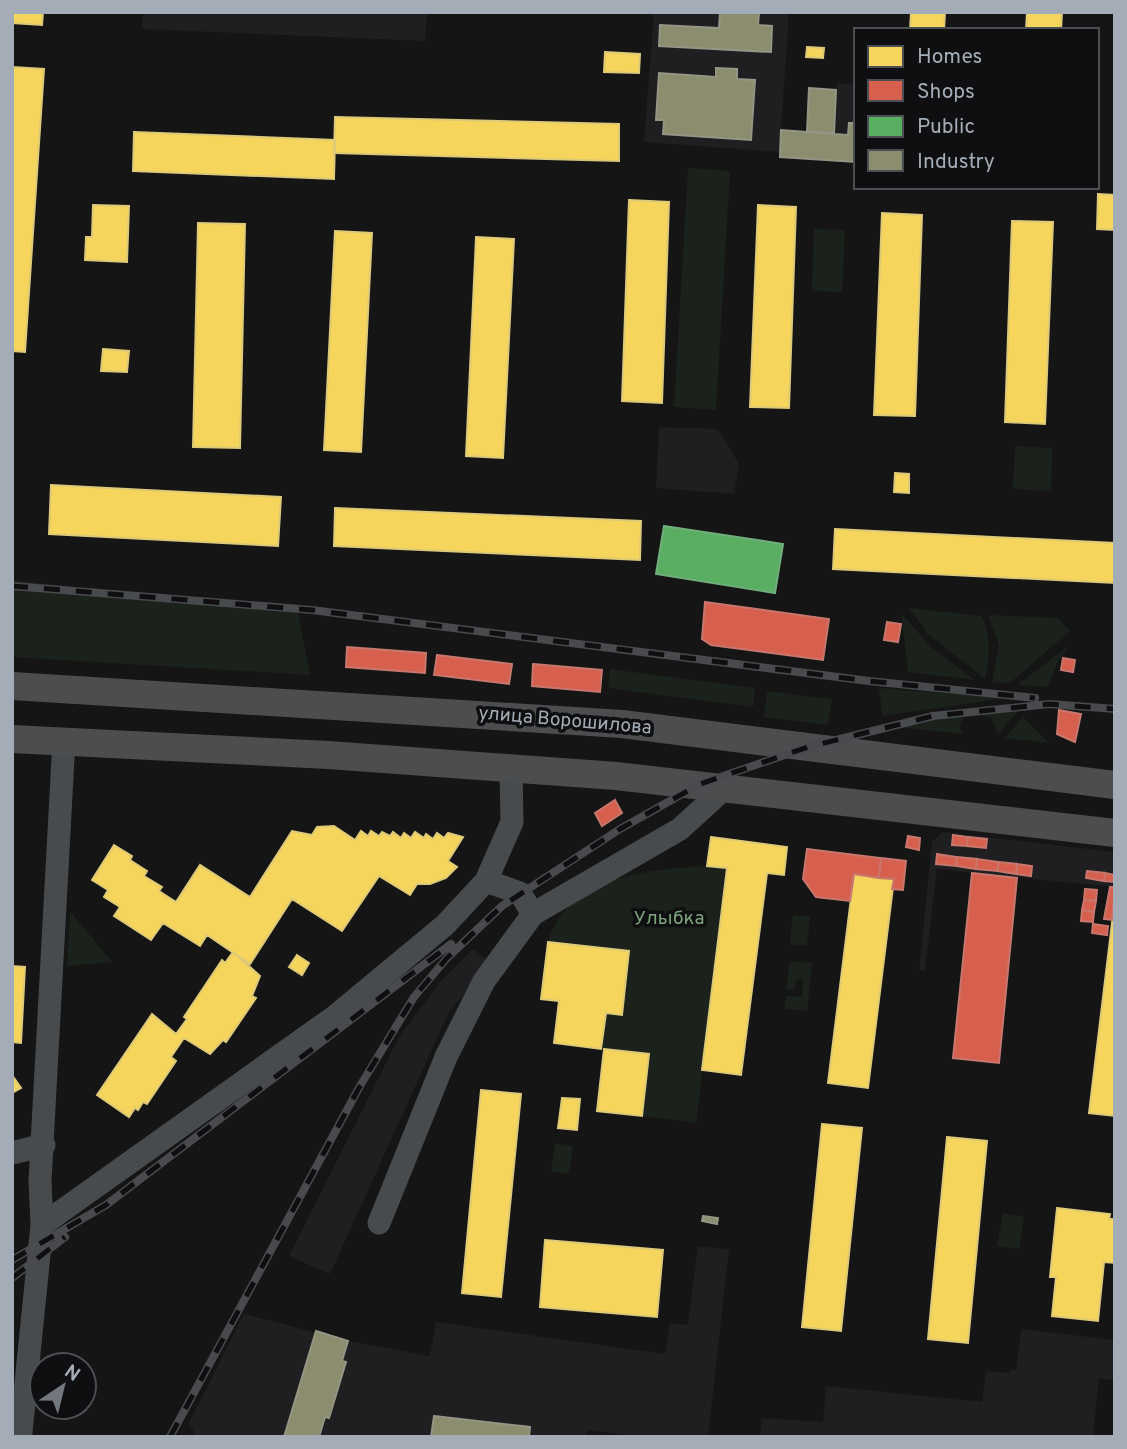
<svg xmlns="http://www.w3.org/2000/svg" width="1127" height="1449" font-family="Overpass,sans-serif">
	<rect width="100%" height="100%" fill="#151515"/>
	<path fill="#1f1f21" d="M143,12H427L425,41L142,29Z
		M654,12H789L781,130L807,132L809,88L836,90L837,83L856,85V162L780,157L779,152L644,142Z
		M659,427L718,429L739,464L734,494L656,488Z
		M943,832L1115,852V887L937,869L925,971L919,970L932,841Z
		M473,949L490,963L449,1012L330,1274L289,1256L399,1037L439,983Z
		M698,1246L729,1249L708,1437H644L588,1430L586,1437H192L194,1432L189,1423L244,1314L348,1341L430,1356L436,1322L665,1354L670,1323L688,1325Z
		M1021,1329L1115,1340V1380L1099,1379L1093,1437H760L762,1418L823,1422L826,1386L982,1402L986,1371L1009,1373L1010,1369L1016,1370Z"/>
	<path fill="#1a221b" d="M688,168L730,171L716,410L674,407Z
		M814,229L845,230L842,292L812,291Z
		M1015,446L1052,448L1051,491L1013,489Z
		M12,580L298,613L310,675L12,657Z
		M909,608L982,616C991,639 990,654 985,679L927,633Z
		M901,613L932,648L975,680L908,672Z
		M988,615L1058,618L1070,631L1010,683L992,682L999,646Z
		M1071,644L1058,661L1048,687L1017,685Z
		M610,669L755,688L753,707L608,688Z
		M879,688L1006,698L882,716Z
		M767,691L832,699L828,725L764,717Z
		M1019,710L998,734L991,718L982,714Z
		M964,715L959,727L963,734L898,727L932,718Z
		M1023,717L1049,743L1005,738Z
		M707,866L727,868L696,1123L642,1116L648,1054L601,1049L606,1013L622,1014L629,951L548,942C566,876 650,869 707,866Z
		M70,911L112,962L67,966Z
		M793,915L810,917L807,946L790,944Z
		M790,961L812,963L807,1011L784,1009L786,996L802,997L803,979H796L794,990L786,989Z
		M555,1143L573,1146L569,1174L551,1171Z
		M1003,1213L1024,1217L1019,1249L997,1246Z"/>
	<path fill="#f6d55c" stroke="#ddc977" stroke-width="2" d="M12,12H43L42,25L12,23Z
		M911,12H945L944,30H910Z
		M1027,12H1062L1061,30H1026Z
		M807,47L824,48L823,58L806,57Z
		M605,52L640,54L639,73L604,72Z
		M12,67L44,69L25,352L12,351Z
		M335,117L619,124V161L334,153Z
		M134,132L335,140L334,179L133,171Z
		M1098,194L1115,195V230L1097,229Z
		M629,200L669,202L662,403L622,401Z
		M93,205L129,206L127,262L85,260L86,237H92Z
		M758,205L796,207L789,408L750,407Z
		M882,213L922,215L915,416L874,415Z
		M1012,221L1053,222L1045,424L1005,422Z
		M198,223L245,224L240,448L193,447Z
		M335,231L372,233L361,452L324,450Z
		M476,237L514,239L503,458L466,456Z
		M103,349L129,351L127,372L101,371Z
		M895,473L909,474V493L894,492Z
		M51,485L281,497L278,546L49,534Z
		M335,508L641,521L640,560L334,546Z
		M835,529L1115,543V583L833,569Z
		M334,826L355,840L361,831L368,836L371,831L379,836L382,832L390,836L393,832L401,838L404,833L411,838L415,832L424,838L426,834L433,839L437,833L444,838L448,833L463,837L448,861L457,867L446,878L430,884H417L410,895L379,876L342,931L292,899L250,964L207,935L200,946L163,923L151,940L114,916L120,907L104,897L108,890L92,880L114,845L132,856L130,860L147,871L144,876L162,887L159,891L176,902L200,865L250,897L292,831L312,835L317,827Z
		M711,837L787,847L784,875L767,873L741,1075L702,1070L727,868L707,866Z
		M854,874L894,879L868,1088L828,1083Z
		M1115,898V1116L1089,1113Z
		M548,942L629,951L622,1015L606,1013L601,1049L554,1043L559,1001L541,999Z
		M233,952L260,976L252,996L256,998L226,1042L223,1040L210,1054L184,1038L171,1057L176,1061L147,1104L143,1102L138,1110L135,1108L129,1117L97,1095L152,1014L176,1034L187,1019L184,1017L222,960L225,963Z
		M297,955L309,963L302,975L289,967Z
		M12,966L25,967L21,1043L12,1042Z
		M604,1049L649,1054L642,1116L597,1111Z
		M12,1075L21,1088L12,1093Z
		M481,1090L521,1094L501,1297L462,1293Z
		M562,1098L580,1099L577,1130L558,1128Z
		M822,1124L862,1128L841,1331L802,1327Z
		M947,1137L987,1141L968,1343L928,1339Z
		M1057,1208L1110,1214L1109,1219H1115V1263L1104,1262L1098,1321L1052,1316L1056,1277H1050Z
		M545,1240L663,1250L657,1317L540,1307Z"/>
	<path fill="#d6604d" stroke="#c7776d" stroke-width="2" d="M705,602L829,619L823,660L711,645L702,639Z
		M887,622L901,624L898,642L884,640Z
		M347,647L426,653L425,673L346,667Z
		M437,655L512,664L509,684L434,675Z
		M1063,658L1075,660L1073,672L1061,670Z
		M533,664L602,670L600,692L532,686Z
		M1059,710L1081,714L1075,742L1057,734Z
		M615,800L622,813L602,826L595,813Z
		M953,835L968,837L967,846L952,845Z
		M908,836L920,838L919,850L906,847Z
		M968,837L987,839L986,848L967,846Z
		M807,849L881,858L879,878L854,874L850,901L816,897L803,879Z
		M937,854L957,857L956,866L936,864Z
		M957,857L977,859L976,869L956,866Z
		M881,858L906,861L903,890L892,889L894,879L879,878Z
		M977,859L999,862L997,871L976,869Z
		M999,862L1017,864L1016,874L997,871Z
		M1017,864L1032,866L1031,876L1016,874Z
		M1087,871L1105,873L1104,881L1086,878Z
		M972,873L1017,878L999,1063L953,1058Z
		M1105,873L1115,875V882L1104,881Z
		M1110,887H1115L1112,920L1104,919Z
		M1085,889L1097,890L1096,901L1084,900Z
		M1084,900L1096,901L1094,912L1082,910Z
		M1082,910L1094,912L1093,922L1081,921Z
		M1093,924L1108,926L1107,935L1092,933Z"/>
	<path fill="#5aae61" stroke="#70ae7b" stroke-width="2" d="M664,526L783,544L775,593L656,574Z"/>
	<path fill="#8c8c6e" stroke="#939684" stroke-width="2" d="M720,12H759L758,25L772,26L771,52L659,46L660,25L719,28Z
		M716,68L737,69V79L755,80L751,140L663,134L664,120H656L659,73L716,77Z
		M809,88L836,90L834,133L807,132Z
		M849,123H856V162L780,157L781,130L848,135Z
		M703,1216L718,1218L717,1224L702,1221Z
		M316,1331L348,1341L342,1361L346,1362L329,1418L325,1417L319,1437H284Z
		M434,1416L530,1427L529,1437H431Z"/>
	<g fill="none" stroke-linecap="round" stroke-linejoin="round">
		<path stroke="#484b4e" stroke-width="23" d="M486,881L520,893L533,914
			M12,1153L44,1145
			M379,1223L446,1057L484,981L533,914L680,829L726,787
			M42,1225L40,1181L64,740
			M21,1432L42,1225L334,1017L445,925L486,881L512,822L511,769"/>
		<path stroke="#4b4d4f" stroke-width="28" d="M12,686L622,724L1115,785
			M12,739L328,755L616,776L1115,833"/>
		<g stroke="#484a4d" stroke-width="8">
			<path id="rail" d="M12,586L312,610L869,681L1035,698
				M12,1260L106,1205L451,944
				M12,1278L65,1237
				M170,1437L360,1086L414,997L447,958L502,906L620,829L700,784L808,747L933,716L1049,704L1115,709"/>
		</g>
		<use href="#rail" stroke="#0f0f11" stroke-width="5" stroke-dasharray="16" stroke-linecap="butt"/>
	</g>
	<g text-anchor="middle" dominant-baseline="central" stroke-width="7" stroke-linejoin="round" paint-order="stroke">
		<g font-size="19" fill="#a4adb7" stroke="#0f0f11">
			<text transform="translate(565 721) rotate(5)">улица Ворошилова</text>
		</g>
		<g font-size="19" fill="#7da37a" stroke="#0f0f11">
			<text x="669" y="919">Улыбка</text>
		</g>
	</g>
	<rect width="1127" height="1449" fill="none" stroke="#a4adb7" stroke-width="28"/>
	<rect x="854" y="28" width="245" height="161" fill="#0f0f11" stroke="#4b4e53" stroke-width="2"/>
	<rect x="868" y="46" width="35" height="21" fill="#f6d55c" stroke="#4b4e53" stroke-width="2"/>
	<text x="917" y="63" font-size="21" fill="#a4adb7">Homes</text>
	<rect x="868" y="80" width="35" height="21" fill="#d6604d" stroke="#4b4e53" stroke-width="2"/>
	<text x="917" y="98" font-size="21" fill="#a4adb7">Shops</text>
	<rect x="868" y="116" width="35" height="21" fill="#5aae61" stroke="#4b4e53" stroke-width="2"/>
	<text x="917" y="133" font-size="21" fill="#a4adb7">Public</text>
	<rect x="868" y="150" width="35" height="21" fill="#8c8c6e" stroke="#4b4e53" stroke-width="2"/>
	<text x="917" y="168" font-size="21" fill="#a4adb7">Industry</text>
	<g transform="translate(63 1386) rotate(35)"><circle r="33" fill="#0f0f11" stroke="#4b4e53" stroke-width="2"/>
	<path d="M0-5L12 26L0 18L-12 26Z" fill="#72787e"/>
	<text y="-10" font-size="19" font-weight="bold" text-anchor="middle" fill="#a4adb7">N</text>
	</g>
</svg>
